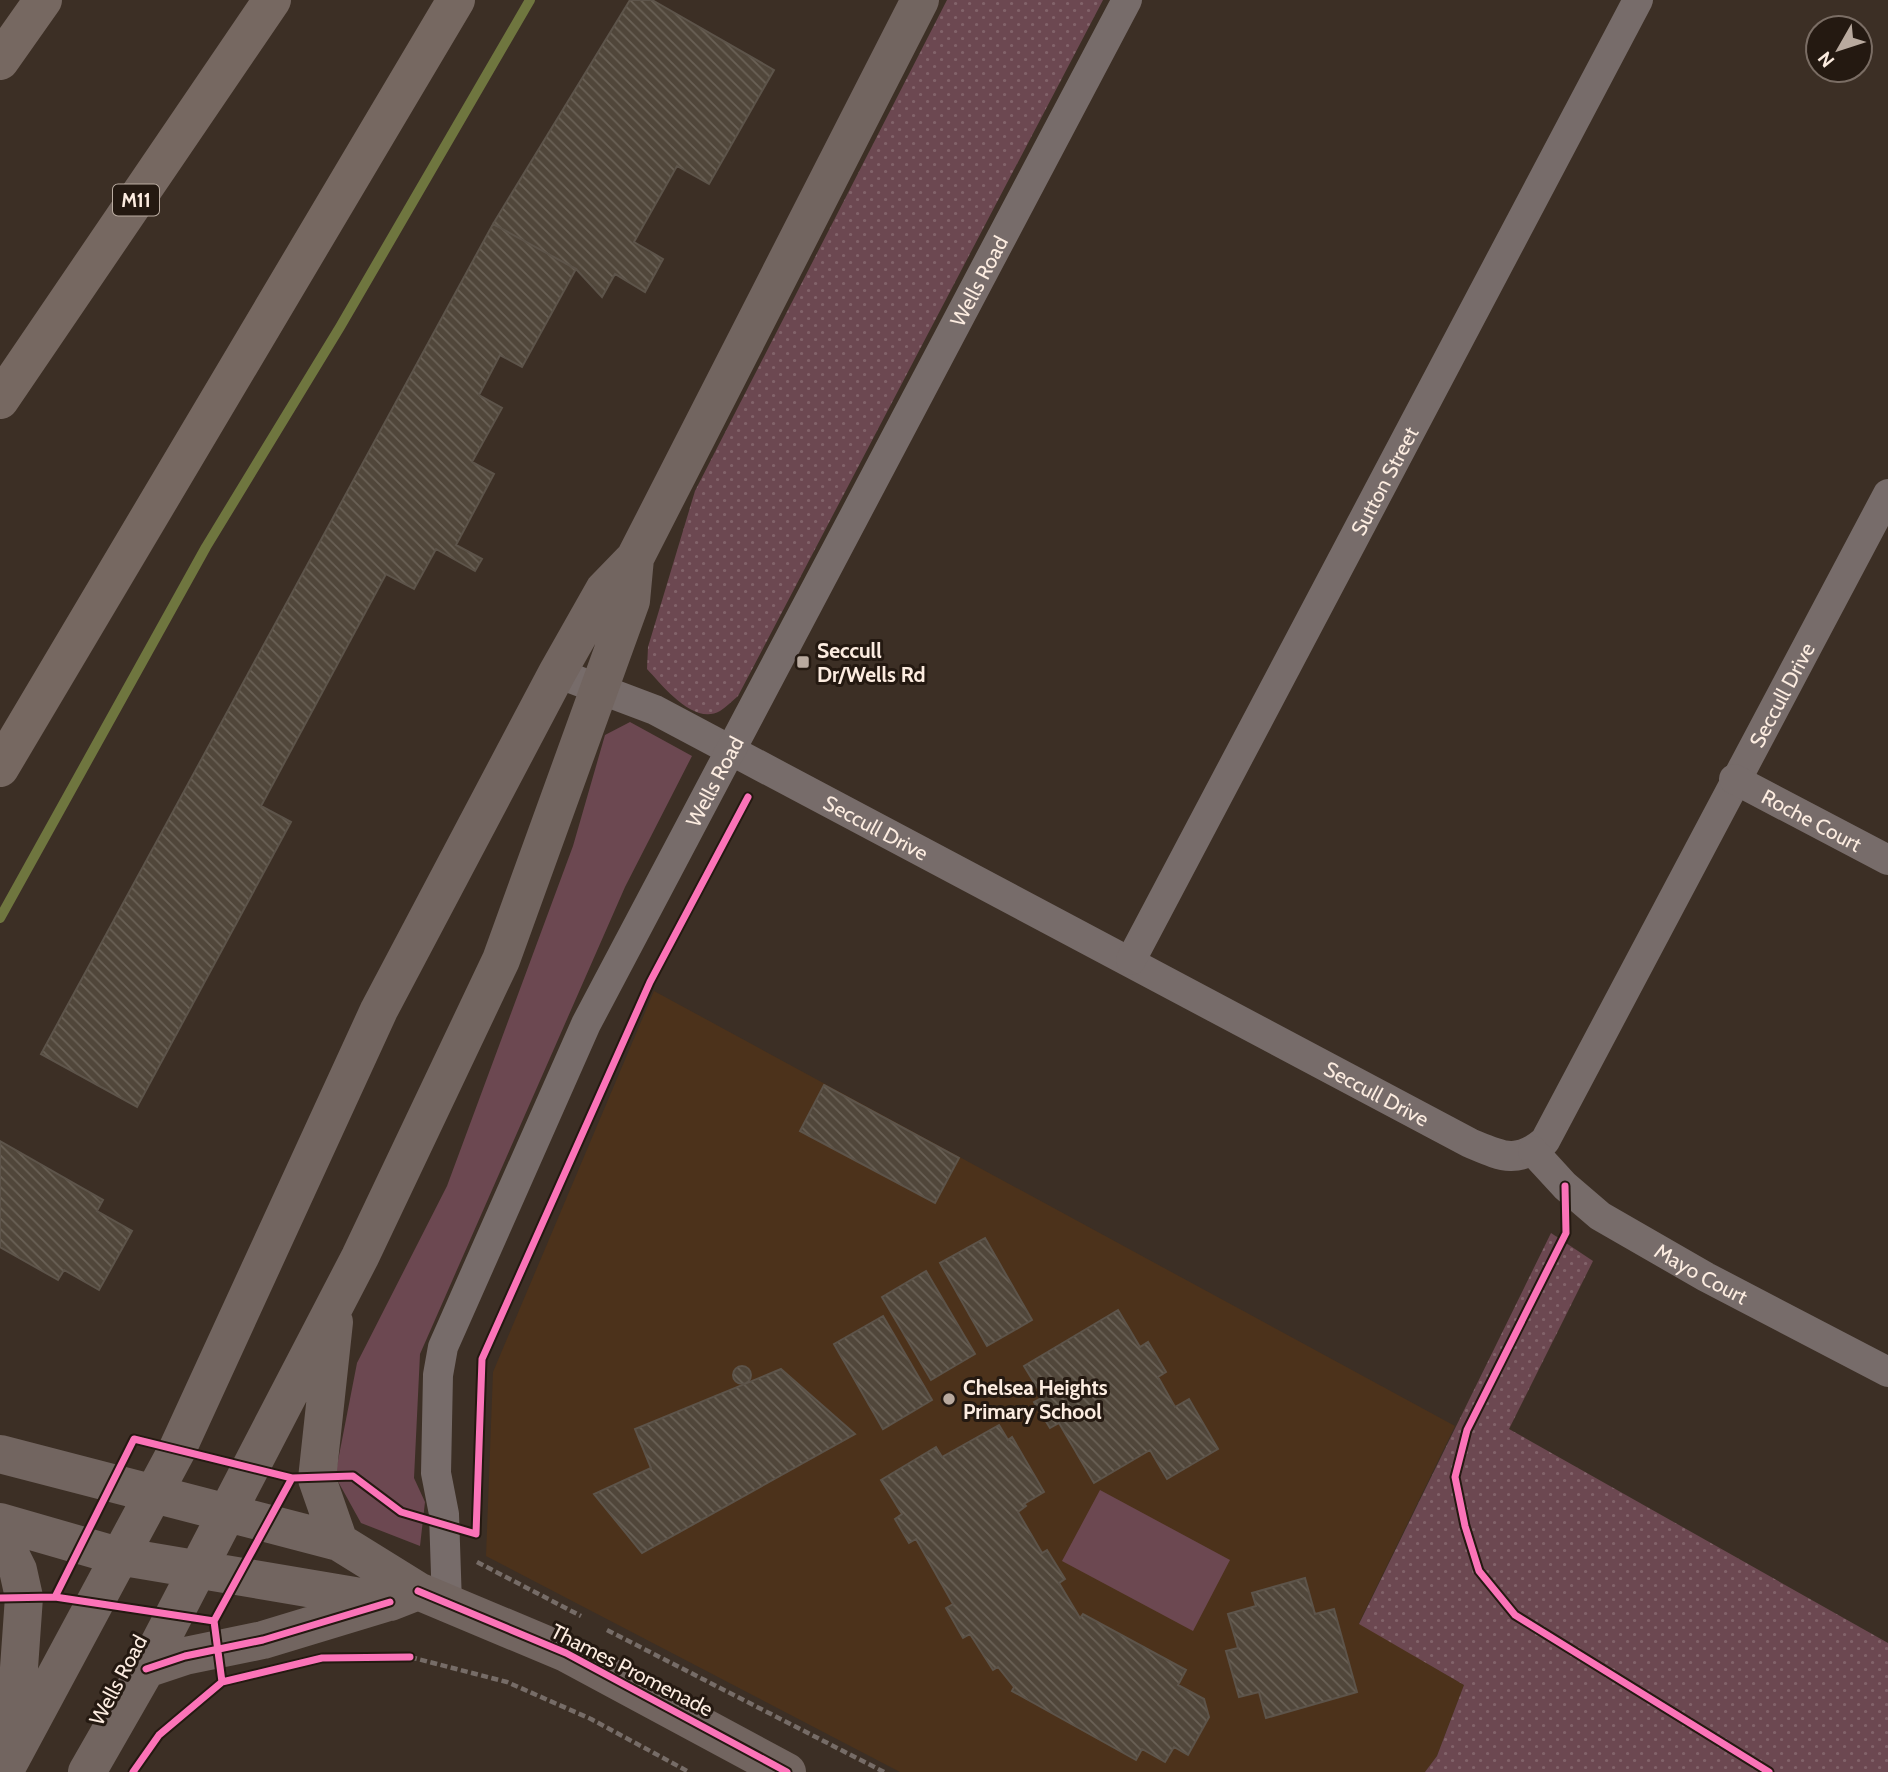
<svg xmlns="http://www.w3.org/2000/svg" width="1888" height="1772" font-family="Cabin,sans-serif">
	<defs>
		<pattern id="park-dots" width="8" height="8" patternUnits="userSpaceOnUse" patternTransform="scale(1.75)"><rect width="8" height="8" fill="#6c4851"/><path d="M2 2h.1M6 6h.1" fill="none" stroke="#82636a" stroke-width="1.8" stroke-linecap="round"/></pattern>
		<pattern id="building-back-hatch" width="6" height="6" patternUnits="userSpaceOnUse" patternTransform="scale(1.75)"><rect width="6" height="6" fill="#50463a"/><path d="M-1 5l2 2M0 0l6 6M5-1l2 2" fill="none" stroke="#6a6156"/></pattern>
	</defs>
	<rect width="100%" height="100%" fill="#3c2f25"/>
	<path fill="#4c321b" d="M654,991L1455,1426L1359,1623L1464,1685L1437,1756L1425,1772H900L486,1556L493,1372Z"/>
	<path fill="#6c4851" d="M630,722L692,756L625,887L420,1354L414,1478L425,1502L420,1546L361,1523L335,1476L357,1363L447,1186L573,846L605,735Z
		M1100,1490L1230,1560L1193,1631L1062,1561Z"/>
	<path fill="url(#park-dots)" d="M947,0H1103L738,696C732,701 726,707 720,711C694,726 663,686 647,669L648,647L695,491Z
		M1551,1233L1593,1261L1509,1429L1888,1643V1772H1425L1437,1756L1464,1685L1359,1624Z"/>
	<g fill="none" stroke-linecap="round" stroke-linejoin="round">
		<path stroke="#6f763f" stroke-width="10" d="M0,918L206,547L340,327L530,0"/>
	</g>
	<path fill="url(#building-back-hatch)" stroke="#5d544a" stroke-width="2" d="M630,0H652L774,70L709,184L677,166L634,242L663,259L645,292L615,274L602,297L576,269L493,224Z
		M493,224L576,269L522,367L500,355L479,395L502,408L472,462L494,474L456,545L482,559L475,571L436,549L414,589L386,574L261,806L291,822L137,1107L41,1054Z
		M824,1085L959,1158L935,1203L800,1131Z
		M0,1141L103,1200L97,1211L132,1231L99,1290L64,1270L58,1280L0,1247Z
		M985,1238L1032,1320L987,1346L940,1263Z
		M926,1271L975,1354L931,1380L882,1297Z
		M1118,1310L1140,1347L1148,1342L1166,1372L1158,1377L1175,1407L1189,1399L1218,1449L1167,1479L1150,1450L1094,1483L1059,1423L1050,1428L1034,1402L1043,1397L1024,1366Z
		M883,1316L932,1400L883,1429L834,1344Z
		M733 1375a9 9 0 1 1 18 0a9 9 0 1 1-18 0Z
		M781,1369L855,1434L642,1553L594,1494L651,1468L635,1429Z
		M999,1425L1008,1440L1012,1437L1044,1492L1024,1504L1026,1506L1018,1512L1042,1553L1047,1550L1065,1579L1059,1583L1080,1618L1083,1614L1186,1670L1178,1685L1204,1699L1209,1717L1188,1755L1174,1747L1165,1762L1142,1749L1136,1760L1012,1691L1014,1687L998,1667L993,1670L970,1634L963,1638L946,1608L953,1604L916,1539L909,1543L895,1519L902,1514L881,1480L936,1447L942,1457Z
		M1305,1578L1315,1614L1334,1609L1357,1692L1266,1718L1259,1692L1239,1697L1226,1651L1238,1648L1228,1614L1256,1606L1252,1593Z"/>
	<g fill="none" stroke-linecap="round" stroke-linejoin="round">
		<path stroke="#766c67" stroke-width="4.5" stroke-dasharray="7 3.5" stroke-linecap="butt" d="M477,1562L581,1616
			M607,1630L884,1772
			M410,1657L507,1682L591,1719L689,1772"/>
		<g stroke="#776c6a" stroke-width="30">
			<path id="s1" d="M557,673L655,710L1470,1143C1501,1156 1517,1165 1545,1141L1888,494"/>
			<path id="s2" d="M1734,779L1888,860"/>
			<path id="s3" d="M1131,960L1638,0"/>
			<path id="s4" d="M1533,1151L1565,1186L1600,1216L1706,1277L1888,1372"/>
			<path id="s5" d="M447,1604L444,1514L436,1473L438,1375L443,1347L586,1024L1127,0"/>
		</g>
		<path stroke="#726560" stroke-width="38" d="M334,1322L317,1479L339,1542
			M0,1454L339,1542L418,1591L566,1653L787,1772
			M0,1522L118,1556L390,1602L418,1591
			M0,1534L18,1570L24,1597L14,1739
			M146,1669L185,1656L263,1640L385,1603
			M4,1772L177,1450L379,1010L557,673L604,590L635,558L920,0
			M87,1772L146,1669L360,1257L501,960L631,601L635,558"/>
		<path stroke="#766861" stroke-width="38" d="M0,61L43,0
			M0,400L272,0
			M0,768L456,0"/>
		<g stroke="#241911" stroke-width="11">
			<path id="cycleway" d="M1565,1186L1566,1233L1467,1430L1455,1477L1465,1526L1479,1571L1515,1615L1769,1772
				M418,1591L566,1653L787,1772
				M55,1597L214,1621
				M0,1598L55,1597L134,1439L292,1478
				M146,1669L185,1656L263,1640L390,1602
				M222,1682L214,1621L292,1478L353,1476L401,1512L476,1534L482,1359L650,982L748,797
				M133,1772L159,1735L222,1682L322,1658L410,1657"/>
		</g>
		<use href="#cycleway" stroke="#fb73b8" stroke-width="7"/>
	</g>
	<g fill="#b9aa9f" stroke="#241911" stroke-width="2.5">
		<rect x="796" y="655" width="14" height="14" rx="3.5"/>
		<circle cx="949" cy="1399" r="7"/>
	</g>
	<g text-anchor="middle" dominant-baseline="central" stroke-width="6" stroke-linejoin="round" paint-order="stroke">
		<rect fill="#241911" stroke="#bbada2" stroke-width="2" x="113" y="184.5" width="46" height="31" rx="5"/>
		<g font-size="19" font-weight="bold" fill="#fcece0">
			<text x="136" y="200">M11</text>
		</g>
		<g font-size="21" fill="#fcece0" stroke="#241911">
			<text stroke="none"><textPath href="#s5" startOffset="1452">Wells Road</textPath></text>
			<text stroke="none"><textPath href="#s3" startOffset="542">Sutton Street</textPath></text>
			<text stroke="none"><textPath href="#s1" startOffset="1614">Seccull Drive</textPath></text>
			<text stroke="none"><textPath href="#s5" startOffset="886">Wells Road</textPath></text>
			<text stroke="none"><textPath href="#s2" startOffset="88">Roche Court</textPath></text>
			<text stroke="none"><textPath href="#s1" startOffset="355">Seccull Drive</textPath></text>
			<text stroke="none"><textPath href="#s1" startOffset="922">Seccull Drive</textPath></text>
			<text stroke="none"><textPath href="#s4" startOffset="210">Mayo Court</textPath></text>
			<text transform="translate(632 1670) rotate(27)">Thames Promenade</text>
			<text transform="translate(118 1680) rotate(-62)">Wells Road</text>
		</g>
		<g font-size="21" font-weight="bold" fill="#fcece0" stroke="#241911" text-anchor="start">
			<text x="817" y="650">Seccull<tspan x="817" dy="24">Dr/Wells Rd</tspan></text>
			<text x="963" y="1387">Chelsea Heights<tspan x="963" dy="24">Primary School</tspan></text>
		</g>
	</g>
	<g transform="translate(1839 49) rotate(231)"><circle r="33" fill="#241911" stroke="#7a6d64" stroke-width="2"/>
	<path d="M0-5L12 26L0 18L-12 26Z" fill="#b9aa9f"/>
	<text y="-10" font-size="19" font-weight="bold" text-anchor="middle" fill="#fcece0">N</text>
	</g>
</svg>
